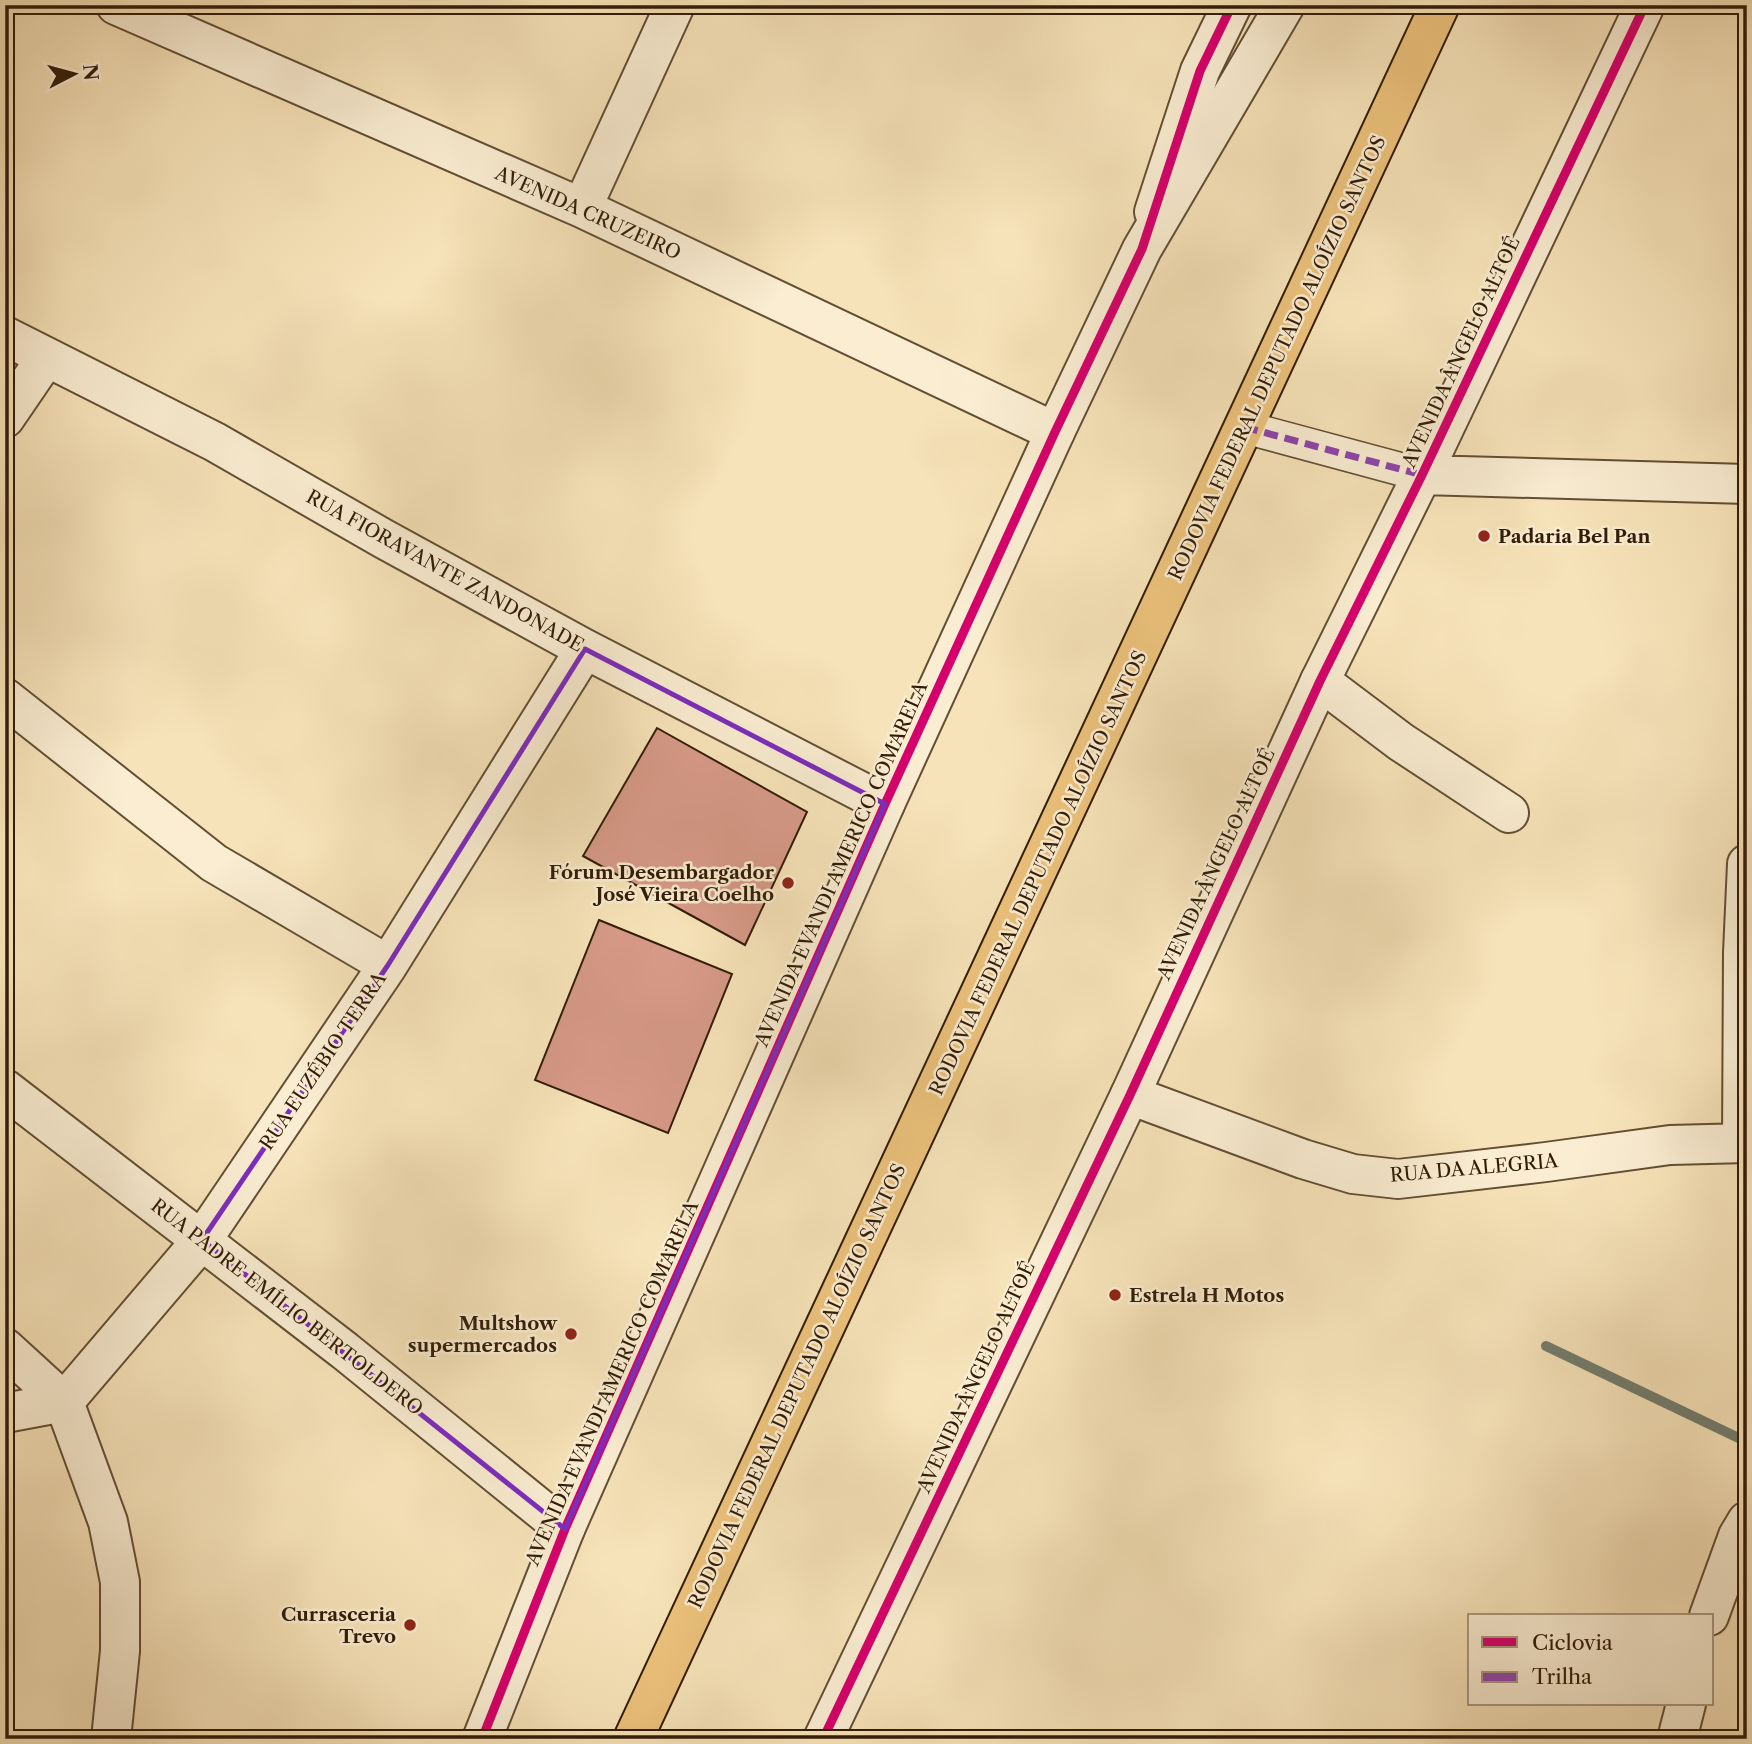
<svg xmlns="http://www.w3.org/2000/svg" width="1752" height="1744" font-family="'Libre Caslon Text',serif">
	<rect width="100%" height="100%" fill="#f7e3b9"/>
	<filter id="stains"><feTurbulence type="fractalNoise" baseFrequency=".00286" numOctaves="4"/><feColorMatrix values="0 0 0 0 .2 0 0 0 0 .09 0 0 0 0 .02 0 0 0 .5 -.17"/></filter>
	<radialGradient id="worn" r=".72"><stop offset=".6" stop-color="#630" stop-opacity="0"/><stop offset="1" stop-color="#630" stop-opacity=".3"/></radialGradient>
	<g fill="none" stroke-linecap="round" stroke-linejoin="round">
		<path stroke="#737d6f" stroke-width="10" d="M1546,1346L1747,1442"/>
	</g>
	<path fill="#d79a88" stroke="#321c07" stroke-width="2" d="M657,728L807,812L745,945L583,856Z
		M599,920L732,974L668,1133L535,1080Z"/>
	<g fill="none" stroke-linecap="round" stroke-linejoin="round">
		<g stroke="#634e34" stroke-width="35">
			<path id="pedestrian" d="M1244,427L1422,475"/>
		</g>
		<g stroke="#634e34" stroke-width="42">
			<path id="minor" d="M116,5L582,208L1055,432
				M582,208L675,5
				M1154,212L1200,71L1232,5
				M5,336L215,442L384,539L585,649L885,804
				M5,418L46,358
				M1320,681L1401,742L1509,813
				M5,698L214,863L388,965
				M5,1089L345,1351L565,1529
				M1130,1095L1303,1159L1353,1174L1398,1179L1546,1162L1670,1145L1747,1143
				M1742,1143L1743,953L1747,864
				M5,1348L64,1402L108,1522L120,1582V1651L111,1739
				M5,1413L64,1402L202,1240L388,965L585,649
				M1709,1616L1738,1536L1747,1521
				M1677,1739L1686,1704"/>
		</g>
		<g stroke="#634e34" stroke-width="42">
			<path id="tertiary" d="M1422,475L1747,484
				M482,1739L565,1529L885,804L1055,432L1142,249L1285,5
				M823,1739L1130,1095L1320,681L1422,475L1645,5"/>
		</g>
		<g stroke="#321c07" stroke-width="42">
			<path id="trunk" d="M633,1739L1440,5"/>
		</g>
		<use href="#pedestrian" stroke="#faedd2" stroke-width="32"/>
		<use href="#minor" stroke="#faedd2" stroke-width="38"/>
		<use href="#tertiary" stroke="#faedd2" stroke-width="38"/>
		<use href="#trunk" stroke="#ecc27c" stroke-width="38"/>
		<path stroke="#8e44ad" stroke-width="7" stroke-dasharray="14 7" stroke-linecap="butt" d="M1244,427L1422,475"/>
		<g stroke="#faedd2" stroke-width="13">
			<path id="cycleway" d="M482,1739L565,1529L885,804L1055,432L1142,249L1200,71L1232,5
				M823,1739L1130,1095L1320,681L1422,475L1645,5"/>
		</g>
		<use href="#cycleway" stroke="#d6006c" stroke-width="9"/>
	</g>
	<path fill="none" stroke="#7b2cbf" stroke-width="5" stroke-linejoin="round" d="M585,649L885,804L565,1529L202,1240L388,965Z"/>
	<g fill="#8f2418" stroke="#faedd2" stroke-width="2.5">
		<circle cx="1484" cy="536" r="7"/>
		<circle cx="788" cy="883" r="7"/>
		<circle cx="1115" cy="1295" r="7"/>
		<circle cx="571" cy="1334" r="7"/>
		<circle cx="410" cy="1625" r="7"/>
	</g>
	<g text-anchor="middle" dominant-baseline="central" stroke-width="5" stroke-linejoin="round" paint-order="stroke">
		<g font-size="19" fill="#321c07" stroke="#faedd2">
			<text transform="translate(588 213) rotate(24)">AVENIDA CRUZEIRO</text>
			<text transform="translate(1461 352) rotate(-65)">AVENIDA ÂNGELO ALTOÉ</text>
			<text transform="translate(1277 358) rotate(-65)">RODOVIA FEDERAL DEPUTADO ALOÍZIO SANTOS</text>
			<text transform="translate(445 571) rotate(29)">RUA FIORAVANTE ZANDONADE</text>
			<text transform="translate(841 864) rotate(-66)">AVENIDA EVANDI AMERICO COMARELA</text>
			<text transform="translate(1216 864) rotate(-65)">AVENIDA ÂNGELO ALTOÉ</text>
			<text transform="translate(1038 873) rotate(-65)">RODOVIA FEDERAL DEPUTADO ALOÍZIO SANTOS</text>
			<text transform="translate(323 1061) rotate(-56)">RUA EUZÉBIO TERRA</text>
			<text transform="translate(1474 1168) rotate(-5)">RUA DA ALEGRIA</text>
			<text transform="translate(287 1307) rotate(38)">RUA PADRE EMÍLIO BERTOLDERO</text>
			<text transform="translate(976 1377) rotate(-65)">AVENIDA ÂNGELO ALTOÉ</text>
			<text transform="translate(612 1383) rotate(-66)">AVENIDA EVANDI AMERICO COMARELA</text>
			<text transform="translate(797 1386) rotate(-65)">RODOVIA FEDERAL DEPUTADO ALOÍZIO SANTOS</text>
		</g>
		<g font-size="19" font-weight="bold" fill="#321c07" stroke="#faedd2" text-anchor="end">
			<text x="1498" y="536" text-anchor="start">Padaria Bel Pan</text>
			<text x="774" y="872">Fórum Desembargador<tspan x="774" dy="22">José Vieira Coelho</tspan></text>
			<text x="1129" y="1295" text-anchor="start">Estrela H Motos</text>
			<text x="557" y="1323">Multshow<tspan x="557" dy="22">supermercados</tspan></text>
			<text x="396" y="1614">Currasceria<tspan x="396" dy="22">Trevo</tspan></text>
		</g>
	</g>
	<rect width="1752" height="1744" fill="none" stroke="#f7e3b9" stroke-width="28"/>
	<rect x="7" y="7" width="1738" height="1730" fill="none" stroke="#321c07" stroke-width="3.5"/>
	<rect x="14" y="14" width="1724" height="1716" fill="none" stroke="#321c07" stroke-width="2"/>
	<rect x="1468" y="1614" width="245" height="91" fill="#faedd2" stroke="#aa9981" stroke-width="2"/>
	<rect x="1482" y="1637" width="35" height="10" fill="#d6006c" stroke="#aa9981" stroke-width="2"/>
	<text x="1532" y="1650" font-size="21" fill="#321c07">Ciclovia</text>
	<rect x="1482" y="1672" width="35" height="10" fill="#8e44ad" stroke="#aa9981" stroke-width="2"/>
	<text x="1532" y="1684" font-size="21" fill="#321c07">Trilha</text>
	<g transform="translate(74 74) rotate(84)" stroke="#faedd2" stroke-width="5" paint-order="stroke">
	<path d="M0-5L12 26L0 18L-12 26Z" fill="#321c07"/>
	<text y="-10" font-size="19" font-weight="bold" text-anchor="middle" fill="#321c07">N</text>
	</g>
	<rect width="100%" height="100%" filter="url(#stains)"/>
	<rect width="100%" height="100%" fill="url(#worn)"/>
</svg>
